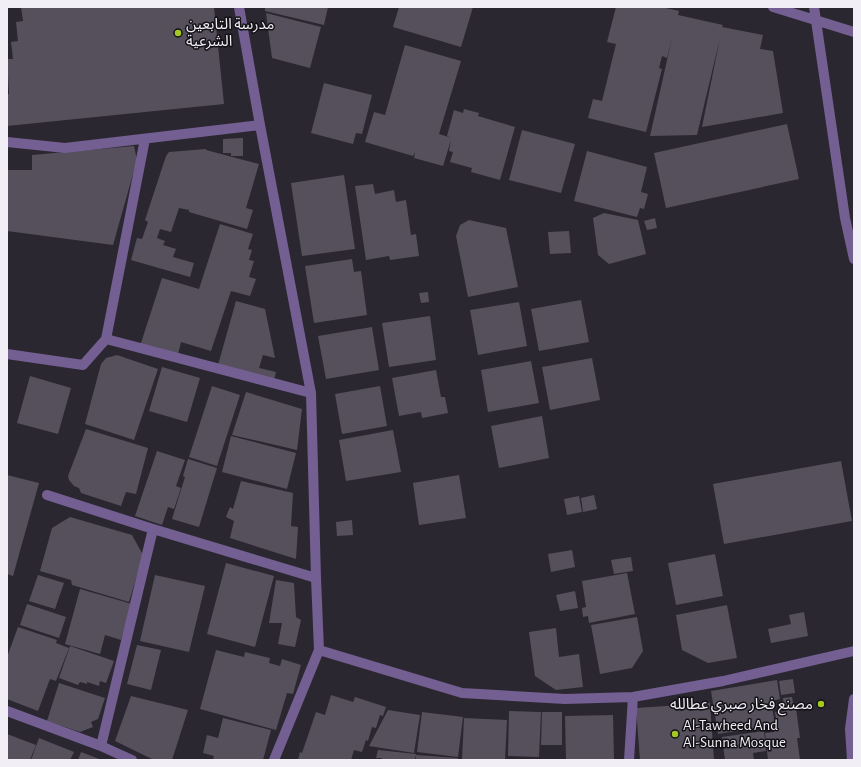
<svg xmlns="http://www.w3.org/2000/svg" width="861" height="767" font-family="'Alegreya Sans','Noto Sans Arabic',sans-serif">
	<rect width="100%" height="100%" fill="#2b2731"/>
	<path fill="#55505c" d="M21,7H214L224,104L7,126V94H9L7,59H13L11,42L18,41L16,22L23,21Z
		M265,7H328L324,25L265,11Z
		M399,7H473L461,47L393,27Z
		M616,7H661L679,11L678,15L723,25L722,27L763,35L760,49L773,51L783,113L702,127L720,38L697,135L650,136L672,38L667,58L662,56L659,68L662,69L646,132L588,118L593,99L602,101L616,44L607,42Z
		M266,13L321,27L310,68L272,58Z
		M405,45L461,61L439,134L452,138L447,136L454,110L463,113L464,109L479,113L478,116L515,127L500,180L471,172L472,168L450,162L453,152L449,151L451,140L443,166L414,158L415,152L413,156L365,142L374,112L385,115Z
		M324,83L372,95L362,134L356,133L353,144L311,133Z
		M787,124L799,179L666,208L654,153Z
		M522,130L575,144L561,193L509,180Z
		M243,138V156H231V153H223V139Z
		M134,146L137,160L113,245L7,231V170H32V155Z
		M206,149V150L259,164L246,208L253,210L247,229L189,212V210L179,208L171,232L160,229L157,238L165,241L163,245L176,249L173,257L194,263L190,277L131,260L137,238L142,239L148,222L145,220L166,156L169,152Z
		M587,151L647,167L641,192L648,194L644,209L640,208L637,217L574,201Z
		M344,175L355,249L302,256L291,183Z
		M373,184L375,194L394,190L396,202L406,200L411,235L416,234L419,256L390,260L389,256L366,260L355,186Z
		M604,213L638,220L646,254L609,264L598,255L593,218Z
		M655,218L657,228L647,230L644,221Z
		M469,220L506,228L518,287L468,297L456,236L460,225Z
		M220,224L253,234L248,249L252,250L249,260L254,261L249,277L256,279L250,296L231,291L211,351L181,342L178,354L140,346L162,278L199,289Z
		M569,231L571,253L550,254L548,232Z
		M352,259L354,272L361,271L367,315L314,323L305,266Z
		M428,292L429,302L421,303L419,293Z
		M581,300L589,342L539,351L531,309Z
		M236,301L265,309L275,358L263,355L259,368L276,372L274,380L218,365Z
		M519,302L527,346L478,355L470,310Z
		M430,316L436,360L389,367L382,323Z
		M372,327L379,370L326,379L318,336Z
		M117,355L158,369L134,440L85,424L101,364L106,358Z
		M592,358L600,400L550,410L542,367Z
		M531,361L539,403L488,412L481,370Z
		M162,367L200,378L187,422L149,411Z
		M436,370L441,397H445L448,413L422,418L421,412L399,416L392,378Z
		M30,376L71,388L58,434L17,423Z
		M212,386L240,395L217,466L189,457Z
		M380,386L387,426L342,434L335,394Z
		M246,392L302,409L297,450L232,435Z
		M542,416L549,458L499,468L491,426Z
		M86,429L148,448L136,494L126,492L121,506L81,493L79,488L74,486L69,480L68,476Z
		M393,430L401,472L346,481L339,440Z
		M231,436L296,453L287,489L222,472Z
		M157,451L185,460L176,486L181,488L174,509L168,507L162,525L135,516Z
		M188,459L217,468L199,527L172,519L185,477L183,476Z
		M841,461L852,521L724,544L713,484Z
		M7,475L39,483L13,576L7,574Z
		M459,475L466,518L419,525L413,483Z
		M241,481L293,493L291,526L298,527L296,559L230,538L234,521L226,517L230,507L233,509Z
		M594,495L597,509L583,512L581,498Z
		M579,496L582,512L567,515L564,499Z
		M70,517L132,535L143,555L129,602L72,585L71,580L40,571L52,528Z
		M352,520L353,535L337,536L336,522Z
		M572,550L575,567L551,572L548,554Z
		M715,554L723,596L676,605L668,563Z
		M631,557L633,571L614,574L611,560Z
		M226,563L274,576L255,647L207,634Z
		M627,573L635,614L589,623L588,616L583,617L582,608L586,607L582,581Z
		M38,575L64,583L55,609L29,601Z
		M155,575L205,586L189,652L140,641Z
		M276,580L294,583L296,617L301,620L295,647L278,644L282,623H269Z
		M80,589L132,604L121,640L105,635L100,654L65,644Z
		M575,591L578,608L560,611L556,595Z
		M27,604L66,617L59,638L20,625Z
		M727,605L737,658L708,663L682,650L676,615Z
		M804,612L808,636L771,643L768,629L791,624L789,615Z
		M637,617L643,651L632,668L600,674L591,625Z
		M18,627L57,640L56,643L69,648L56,681L50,679L38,711L7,699V657Z
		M556,628L559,657L579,654L583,687L556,690L535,676L529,632Z
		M137,645L161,650L151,690L127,684Z
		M70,646L114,661L106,683L100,681L99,686L87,682V684L80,682L78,685L59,678Z
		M216,650L244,657L245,652L270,658L269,663L280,666L282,659L301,665L293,694L287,693L276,730L200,709Z
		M793,679L795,693L781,695L779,681Z
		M777,680L780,699L771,701L775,725L718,734L711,691Z
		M59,683L105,698L98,719L91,722L93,727L80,732L47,721Z
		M331,695L353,702L355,697L386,707L383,716L380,715L376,728L372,727L368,741L366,740L362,752L354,750L351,760H298L300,752L302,753L316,712L325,715Z
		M131,696L188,710L172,760H154L115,741Z
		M792,697L794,708H796L800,738H797L800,760H768L765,733L774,732L772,726L777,725L775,712L784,711L783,698Z
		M710,703L714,760H640L636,708Z
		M388,710L420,715L414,753L369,746Z
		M509,711L541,712L539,757L508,756Z
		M422,712L463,717L458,757L417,752Z
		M542,712H562V745H541Z
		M613,715L614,760H566L565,716Z
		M223,718L271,730L263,760H213L214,756L203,753L207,735L218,738Z
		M464,718L507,720L505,760H462Z
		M764,731L766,751L753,753L754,760H725L722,737Z
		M7,734L36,745L30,760H7Z
		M39,738L74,752L70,760H31Z
		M378,750L416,754L415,760H381L382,758H376Z
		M81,752L102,760H78Z
		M416,755L458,758V760H416Z"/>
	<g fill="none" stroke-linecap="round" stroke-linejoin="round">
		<path stroke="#735f91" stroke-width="10" d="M239,7L260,125L311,393
			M773,7L854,32
			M814,7L845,218L854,259
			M7,142L65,148L260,125
			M106,339L311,393L316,578L319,650L274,760
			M7,354L83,365L106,339L145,139
			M47,495L153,529L316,578
			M319,650L462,693L565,699L633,697L723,681L854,651
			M7,711L101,746
			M132,760L101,746L153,529
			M629,760L633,697
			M852,760L850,729L854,699"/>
	</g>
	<g fill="#a5c823" stroke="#121115" stroke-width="1.5">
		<circle cx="178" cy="33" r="4"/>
		<circle cx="821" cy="704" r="4"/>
		<circle cx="675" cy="734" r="4"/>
	</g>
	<g text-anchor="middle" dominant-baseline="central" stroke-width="3" stroke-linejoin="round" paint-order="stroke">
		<g font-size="15" fill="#f1eef5" stroke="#121115" text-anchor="start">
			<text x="186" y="24">مدرسة التابعين<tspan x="186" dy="17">الشرعية</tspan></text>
			<text x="813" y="704" text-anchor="end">مصنع فخار صبري عطالله</text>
			<text x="683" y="725">Al-Tawheed And<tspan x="683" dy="17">Al-Sunna Mosque</tspan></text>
		</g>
	</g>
	<rect width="861" height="767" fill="none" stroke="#f1eef5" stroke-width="16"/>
</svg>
